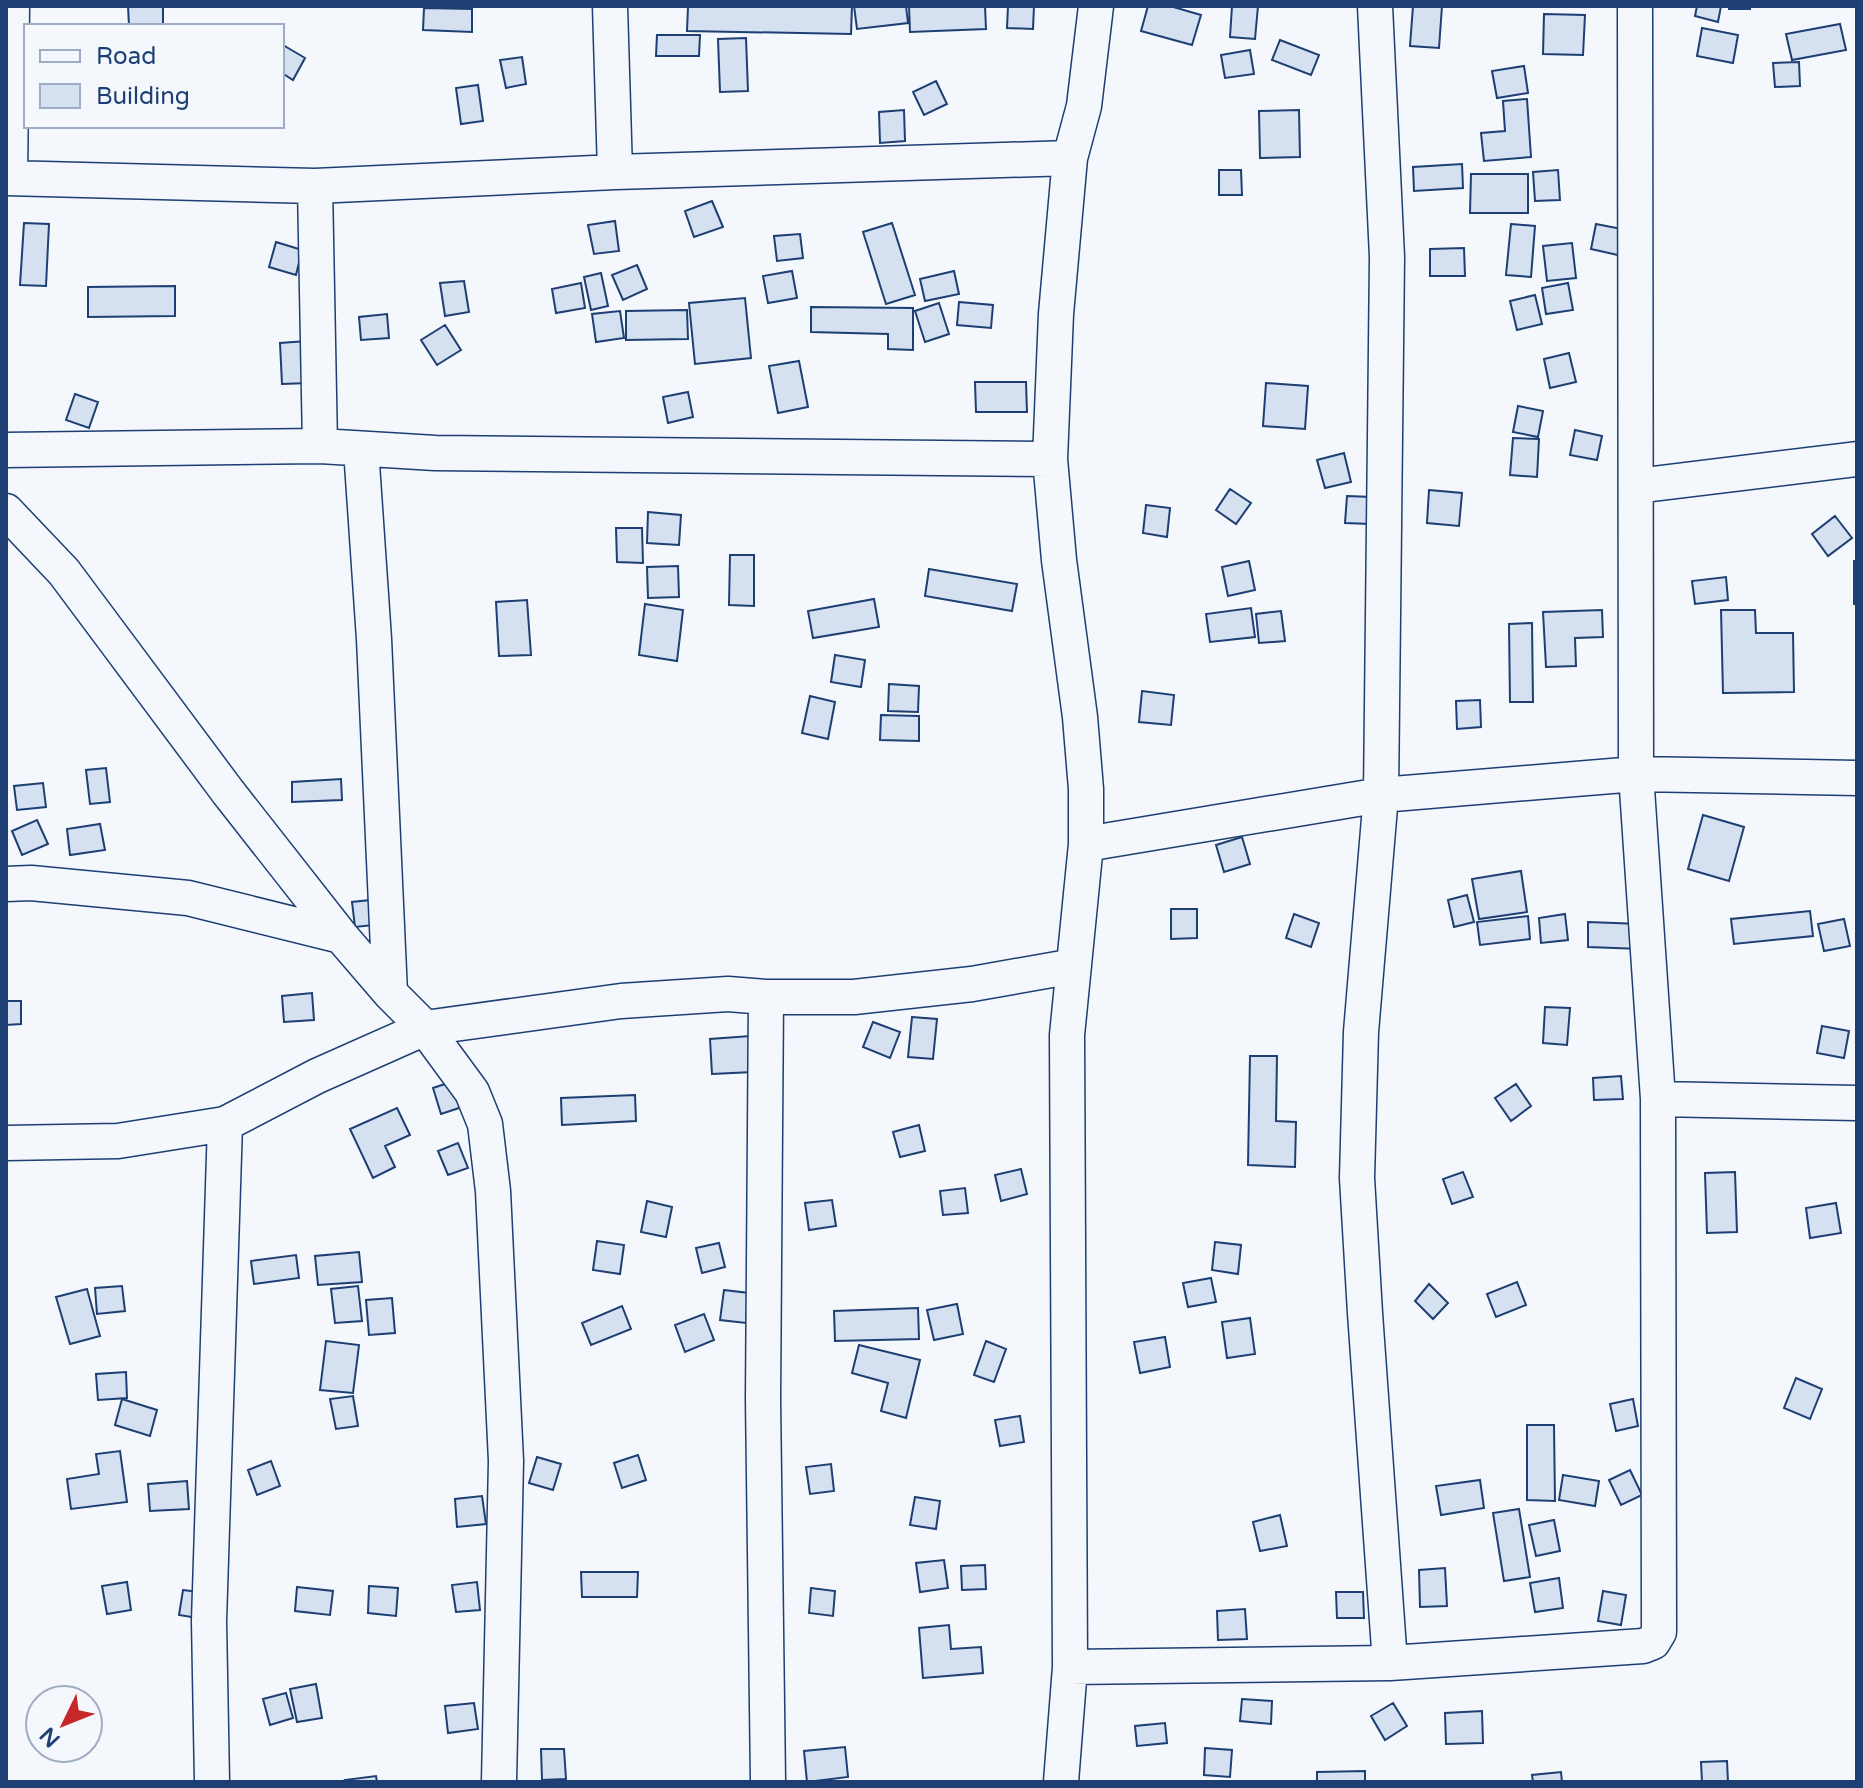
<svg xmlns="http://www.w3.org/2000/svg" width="1863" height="1788" font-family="'Varela Round',sans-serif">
	<rect width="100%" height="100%" fill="#f4f7fb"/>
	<path fill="#d5e0f0" stroke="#1d3f73" stroke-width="2" d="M128,6H163V26H129Z
		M726,6H852L851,34L687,31L688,7Z
		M854,6H906L908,23L857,29Z
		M909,6H985L986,29L910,32Z
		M1008,6H1034L1033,29L1007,28Z
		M1148,6H1170L1201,15L1192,45L1141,31Z
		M1232,6H1258L1255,39L1230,37Z
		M1413,6H1442L1439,48L1410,46Z
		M1697,6H1721L1718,22L1695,16Z
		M1729,6H1750V9H1729Z
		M424,8L472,9V32L423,30Z
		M1544,14L1585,15L1583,55L1543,54Z
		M1840,24L1846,50L1792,60L1786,34Z
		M1702,28L1738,35L1733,63L1697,56Z
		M657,35H700L699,56H656Z
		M746,38L748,91L720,92L718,39Z
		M1280,40L1319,55L1311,75L1272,60Z
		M283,45L305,58L293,80L282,73Z
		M1250,50L1254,74L1225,78L1221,55Z
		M522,57L526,84L506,88L500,60Z
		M1799,62L1800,86L1775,87L1773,63Z
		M1524,66L1528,93L1497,98L1492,71Z
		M936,81L947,104L924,115L913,92Z
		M478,85L483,121L461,124L456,88Z
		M1527,99L1531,157L1484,161L1481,133L1505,131L1503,101Z
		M904,110L905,141L880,143L879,112Z
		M1299,110L1300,157L1260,158L1259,111Z
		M1462,164L1463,188L1414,191L1413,167Z
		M1219,170H1241L1242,195H1219Z
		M1558,170L1560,200L1535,201L1533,172Z
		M1471,174H1528V213H1470Z
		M712,201L723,227L694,237L685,211Z
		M615,221L619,251L594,254L588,225Z
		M24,223L49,224L46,286L20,285Z
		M892,223L915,295L886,304L863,232Z
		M1511,224L1535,226L1531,277L1506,275Z
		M1596,224L1627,230L1622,256L1591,249Z
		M800,234L803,258L777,261L774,236Z
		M276,242L302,250L296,275L269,267Z
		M1572,243L1576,278L1547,281L1543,246Z
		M1464,248L1465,276H1430V249Z
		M637,265L647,289L623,300L612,275Z
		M792,271L797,298L768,303L763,276Z
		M954,271L959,294L925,301L920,279Z
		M601,273L608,306L591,310L584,277Z
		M464,281L469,312L445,316L440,283Z
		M581,283L585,308L556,313L552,289Z
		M1568,283L1573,310L1546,314L1542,288Z
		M175,286V316L88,317V287Z
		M1535,295L1542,324L1517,330L1510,301Z
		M745,298L751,358L695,364L689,303Z
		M959,302L993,305L991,328L957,325Z
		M939,303L949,334L925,342L915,311Z
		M811,307L913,308V350L888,349V334L811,332Z
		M687,310L688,339L626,340V311Z
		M620,311L624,338L596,342L592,314Z
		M387,314L389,338L361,340L359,317Z
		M445,325L461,350L437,365L421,340Z
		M307,341L309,383L282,384L280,343Z
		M1569,353L1576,382L1550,388L1544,359Z
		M799,361L808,407L778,413L769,366Z
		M975,382H1026L1027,412H976Z
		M1266,383L1308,386L1305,429L1263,426Z
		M688,392L693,417L668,423L663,397Z
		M75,394L98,402L89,428L66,420Z
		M1518,406L1543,411L1538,437L1513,432Z
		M1575,430L1602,436L1597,460L1570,455Z
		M1513,438L1539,439L1537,477L1510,475Z
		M1344,453L1351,482L1325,488L1317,460Z
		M1230,489L1251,503L1236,524L1216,510Z
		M1429,490L1462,493L1459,526L1427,523Z
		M1347,496L1372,497L1370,524L1345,523Z
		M1146,505L1170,508L1167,537L1143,533Z
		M648,512L681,515L679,545L647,543Z
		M1835,516L1852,538L1828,556L1812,534Z
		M616,528H642L643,563L617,562Z
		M730,555H754V606L729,605Z
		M1249,561L1255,590L1228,596L1222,567Z
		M1854,561H1857V604H1854Z
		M678,566L679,597L648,598L647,567Z
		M929,569L1017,584L1012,611L925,596Z
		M1726,577L1728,600L1695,604L1692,581Z
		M874,599L879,627L813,638L808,611Z
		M527,600L531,655L499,656L496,602Z
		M645,604L683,610L677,661L639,655Z
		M1251,608L1255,637L1210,642L1206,614Z
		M1602,610L1603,637L1575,638L1576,666L1546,667L1543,612Z
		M1721,610H1755L1756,633H1793L1794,692L1723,693Z
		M1281,611L1285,641L1259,643L1256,614Z
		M1532,623L1533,702H1510L1509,624Z
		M835,655L865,660L861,687L831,682Z
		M889,684L919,686L918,712L888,711Z
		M1142,691L1174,695L1171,725L1139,722Z
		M810,696L835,702L828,739L802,733Z
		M1480,700L1481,727L1457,729L1456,701Z
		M881,715L919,716V741L880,740Z
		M106,768L110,802L90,804L86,770Z
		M341,779L342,800L292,802V782Z
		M43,783L46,807L17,810L14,786Z
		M1703,815L1744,827L1729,881L1688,869Z
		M37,820L48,844L22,855L12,831Z
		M100,824L105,850L70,855L67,829Z
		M1242,837L1250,864L1224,872L1216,845Z
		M1521,871L1527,912L1479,919L1472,879Z
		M1467,895L1474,922L1454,927L1448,900Z
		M389,898L392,923L355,927L352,902Z
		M1171,909H1197V938L1171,939Z
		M1810,911L1813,936L1734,944L1731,919Z
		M1294,914L1319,923L1311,947L1286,938Z
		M1565,914L1568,940L1541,943L1539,918Z
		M1528,916L1530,939L1480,945L1477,922Z
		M1844,919L1850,946L1824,951L1818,924Z
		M1588,922L1641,924V949L1588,947Z
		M312,993L314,1020L284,1022L282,996Z
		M6,1001H21V1024L6,1025Z
		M1545,1007L1570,1008L1567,1045L1543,1043Z
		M912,1017L937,1019L933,1059L908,1057Z
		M873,1022L900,1032L890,1058L863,1047Z
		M1822,1026L1849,1031L1844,1058L1817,1053Z
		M750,1036L753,1072L712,1074L710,1039Z
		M1250,1056H1277L1276,1121L1296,1122L1295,1167L1248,1165Z
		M1621,1076L1623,1099L1594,1100L1593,1078Z
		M454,1081L462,1107L441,1114L433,1088Z
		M1516,1084L1531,1106L1511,1121L1495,1098Z
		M635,1095L636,1121L562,1125L561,1098Z
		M397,1108L410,1135L385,1146L395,1167L373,1178L350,1129Z
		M919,1125L925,1151L900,1157L893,1132Z
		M458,1143L468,1168L448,1175L438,1151Z
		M1021,1169L1027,1194L1001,1201L995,1175Z
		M1463,1172L1473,1197L1452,1204L1443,1179Z
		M1735,1172L1737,1232L1707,1233L1705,1173Z
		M965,1188L968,1213L943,1215L940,1191Z
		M832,1200L836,1226L809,1230L805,1203Z
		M647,1201L672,1207L666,1237L641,1232Z
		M1836,1203L1841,1233L1810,1238L1806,1208Z
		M597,1241L624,1245L620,1274L593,1270Z
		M1215,1242L1241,1245L1238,1274L1212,1270Z
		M719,1243L725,1267L702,1273L696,1248Z
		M359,1252L362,1282L318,1285L315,1256Z
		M296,1255L299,1278L254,1284L251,1261Z
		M1211,1278L1216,1302L1188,1307L1183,1283Z
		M1517,1282L1526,1305L1496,1317L1487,1294Z
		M1429,1284L1448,1303L1433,1319L1415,1301Z
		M122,1286L125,1311L97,1314L95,1288Z
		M358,1286L362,1321L335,1323L331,1289Z
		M87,1289L100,1336L70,1344L56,1297Z
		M724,1290L749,1293L746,1323L720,1320Z
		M392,1298L395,1333L369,1335L366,1300Z
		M957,1304L963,1334L934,1340L927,1310Z
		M622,1306L631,1329L591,1345L582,1323Z
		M918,1308L919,1339L835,1341L834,1311Z
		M704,1314L714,1340L685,1352L675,1325Z
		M1250,1318L1255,1354L1227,1358L1222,1322Z
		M1165,1337L1170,1367L1140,1373L1134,1342Z
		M326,1341L359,1345L353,1393L320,1390Z
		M986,1341L1006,1349L994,1382L974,1375Z
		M859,1345L920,1360L906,1418L881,1411L888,1383L852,1373Z
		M126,1372L127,1398L98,1400L96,1374Z
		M1796,1378L1822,1389L1810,1419L1784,1408Z
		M353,1396L358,1426L336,1429L330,1399Z
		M122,1399L157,1410L150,1436L115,1425Z
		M1633,1399L1638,1426L1616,1431L1610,1404Z
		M1020,1416L1024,1442L1000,1446L995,1420Z
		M1527,1425H1554L1555,1501L1527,1500Z
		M120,1451L127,1502L71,1509L67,1479L99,1474L96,1454Z
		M638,1455L646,1480L622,1488L614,1463Z
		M537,1457L561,1464L553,1490L529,1483Z
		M271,1461L280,1486L257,1495L248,1470Z
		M831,1464L834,1491L810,1494L806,1467Z
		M1630,1470L1642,1495L1621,1505L1609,1480Z
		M1563,1475L1599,1481L1595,1506L1559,1500Z
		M1480,1480L1484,1508L1441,1515L1436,1486Z
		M187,1481L189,1509L150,1511L148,1484Z
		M482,1496L486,1524L457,1527L455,1499Z
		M915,1497L940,1501L936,1529L910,1525Z
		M1519,1509L1530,1577L1504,1581L1493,1513Z
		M1280,1515L1287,1546L1260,1551L1253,1522Z
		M1554,1520L1560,1551L1536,1556L1529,1525Z
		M944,1560L948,1588L920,1592L916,1563Z
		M985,1565L986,1589L962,1590L961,1566Z
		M1445,1568L1447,1606L1420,1607L1419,1570Z
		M581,1572H638L637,1597H582Z
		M1559,1578L1563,1608L1535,1612L1530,1583Z
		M127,1582L131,1610L107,1614L102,1586Z
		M477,1582L480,1610L456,1612L452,1585Z
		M369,1586L398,1588L396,1616L368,1613Z
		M297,1587L333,1591L330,1615L295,1611Z
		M811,1588L835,1591L833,1616L809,1613Z
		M183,1590L207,1593L204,1619L179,1615Z
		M1603,1591L1626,1595L1621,1625L1598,1621Z
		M1336,1592H1363L1364,1618H1337Z
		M1245,1609L1247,1639L1218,1640L1217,1611Z
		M949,1625L951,1649L981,1647L983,1673L923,1678L919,1628Z
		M316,1684L322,1718L297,1722L290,1689Z
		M286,1693L293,1718L270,1725L263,1699Z
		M1242,1699L1272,1701L1271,1724L1240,1721Z
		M474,1703L478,1729L448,1733L445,1706Z
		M1393,1703L1407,1726L1385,1740L1371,1716Z
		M1482,1711L1483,1743L1446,1744L1445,1713Z
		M1165,1723L1167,1743L1137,1746L1135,1726Z
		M845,1747L848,1777L807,1782L804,1751Z
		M1205,1748L1232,1750L1230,1777L1204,1775Z
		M541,1749H564L566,1779L542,1780Z
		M1727,1761L1728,1782H1702L1701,1762Z
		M1365,1771V1782H1317V1772Z
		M1561,1772L1562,1782H1533L1532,1775Z
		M376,1776L377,1782H346L345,1780Z"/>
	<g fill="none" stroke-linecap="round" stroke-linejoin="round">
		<g stroke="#1d3f73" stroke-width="37">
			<path id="street" d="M610,6L615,172
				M1375,6L1387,257L1381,795L1361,1032L1357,1178L1365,1313L1390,1663
				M6,178L315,186L615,172L1070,158
				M10,178L12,6
				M315,186L320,446
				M361,449L374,639L390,993
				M6,450L320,446L435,453L1050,459
				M1636,486L1857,459
				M6,511L64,572L228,792L341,936L390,993L425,1028L472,1092L485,1124L493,1191L506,1461L499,1782
				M1086,844L1381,795L1636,774L1857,778
				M6,884L31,883L188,898L341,936
				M766,997L763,1399L768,1782
				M1658,1099L1857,1103
				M6,1143L118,1141L225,1124L317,1076L425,1028L621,1001L728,994L766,997H854L972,984L1074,966
				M1070,1667L1390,1663L1643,1646L1653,1642L1659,1632L1658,1099L1636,774L1635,6
				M212,1782L209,1621L225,1124
				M1061,1782L1070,1667L1067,1035L1086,844V789L1080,717L1059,560L1050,459L1056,314L1070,158L1084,106L1096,6"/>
		</g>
		<use href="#street" stroke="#f4f7fb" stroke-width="34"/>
	</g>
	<rect width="1863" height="1788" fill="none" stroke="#1d3f73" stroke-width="16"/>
	<rect x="24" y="24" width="260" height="104" fill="#f4f7fb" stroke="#9eadc5" stroke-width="2"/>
	<rect x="40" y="50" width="40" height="12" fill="#f4f7fb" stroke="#9eadc5" stroke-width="2"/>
	<text x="96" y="64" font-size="24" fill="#1d3f73">Road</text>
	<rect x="40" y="84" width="40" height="24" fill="#d5e0f0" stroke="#9eadc5" stroke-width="2"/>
	<text x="96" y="104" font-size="24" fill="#1d3f73">Building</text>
	<g transform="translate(64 1724) rotate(227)"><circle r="38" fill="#f4f7fb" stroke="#9eadc5" stroke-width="2"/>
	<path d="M0-6L14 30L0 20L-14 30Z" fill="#c62828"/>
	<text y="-12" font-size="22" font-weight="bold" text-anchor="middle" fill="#1d3f73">N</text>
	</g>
</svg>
